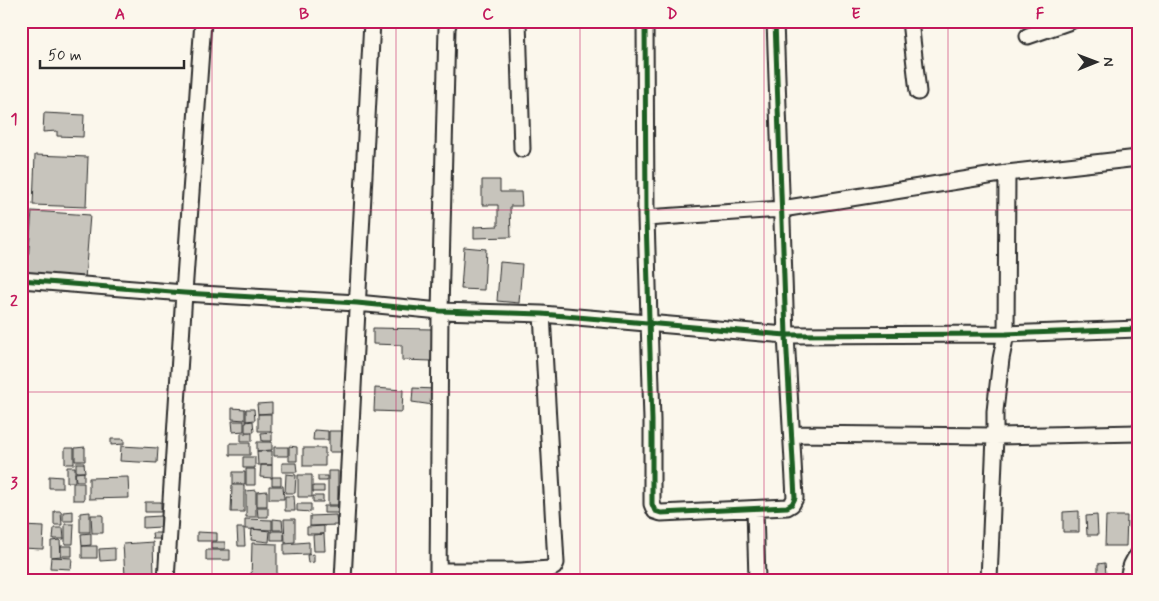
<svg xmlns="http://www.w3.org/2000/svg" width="1159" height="601" font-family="Mynerve,sans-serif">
	<rect width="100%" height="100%" fill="#fbf7ec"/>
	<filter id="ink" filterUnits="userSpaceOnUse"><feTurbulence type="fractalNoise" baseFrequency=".02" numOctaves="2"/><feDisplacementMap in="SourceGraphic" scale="10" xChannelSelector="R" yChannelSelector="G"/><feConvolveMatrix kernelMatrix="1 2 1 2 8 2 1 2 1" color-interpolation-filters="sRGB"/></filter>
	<g filter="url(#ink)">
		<path fill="#c7c4bc" stroke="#2b2b2b" d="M44,113L84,115L83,137L57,136V131L43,132Z
			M35,155L88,157L86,207L33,205Z
			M482,180H500V192H521L522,206H510L511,237L474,238V227L498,226V205H482Z
			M32,211L90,215L85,279L27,273Z
			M464,247L486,249L484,290L461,289Z
			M500,262L522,264L519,303L497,301Z
			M373,328L433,329L432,361L402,360V345L373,344Z
			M1138,371V385H1136L1135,372Z
			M375,388L403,390L402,412L374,411Z
			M413,388L435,389L433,405L412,402Z
			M272,403V413L258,414L257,404Z
			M232,408L245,409V420L232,419Z
			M246,409H254L255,420L246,421Z
			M258,414H271V431H258Z
			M232,421H244V431L233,432Z
			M253,421L254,432H245V422Z
			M314,430L328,431V440H313Z
			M329,431H342V452H329Z
			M272,432V441H262L261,433Z
			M241,433H252V441H241Z
			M111,439H124V444L111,445Z
			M257,442H272V450L257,451Z
			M230,443H250V455H230Z
			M121,446L158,448L157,463L120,461Z
			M289,446L297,447V461H289Z
			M85,447V461H75V448Z
			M274,447H288V456H274Z
			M65,448H74V464H65Z
			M303,448H325V466H303Z
			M257,451H272V465H258Z
			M243,457H255V468H243Z
			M76,463H84L85,472H76Z
			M282,463H296L297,472H282Z
			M261,465H272V478L260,477Z
			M67,467H75V482H67Z
			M246,469H255V485H246Z
			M328,471H338V505H328Z
			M84,472V481H76L75,473Z
			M233,472H245V484H233Z
			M286,474L296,475L295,493H285Z
			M298,475H312V497H298Z
			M49,476L62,477V488H49Z
			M318,476H327V481H318Z
			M128,477L129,498L89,499V478Z
			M272,477H281V485H272Z
			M73,483H84V500H73Z
			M232,485H244V512H231Z
			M269,486H283L284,499H269Z
			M313,486H324V492H313Z
			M256,490V517H246V491Z
			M267,491V506H257V492Z
			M285,496H294L295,511H285Z
			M313,496H323V502H313Z
			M145,502H161V512H145Z
			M297,504H311V512L297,511Z
			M324,506H338V513H324Z
			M257,507H268V517H258Z
			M54,511H61L62,525H54Z
			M73,511V521H63V512Z
			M1079,511V532H1063V512Z
			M90,512V532H80V513Z
			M91,515H103V533H92Z
			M336,515L337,525L310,526V516Z
			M1097,515L1098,535H1087L1086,516Z
			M161,516V527L143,528V517Z
			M1106,516H1127L1126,546H1105Z
			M245,519L272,520V530L245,529Z
			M273,519L282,520L283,530H273Z
			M284,519H295V542L285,543Z
			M65,524H74L73,544H65Z
			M21,526L44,527L43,549L21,548Z
			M324,526V534H307V527Z
			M54,528H63L64,539H53Z
			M237,528H244L245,546H238Z
			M252,529L270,531L269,542L251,540Z
			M271,531H284V540H271Z
			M197,532L217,533V541H197Z
			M91,533V545L82,546L81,534Z
			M152,533H161V539H153Z
			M324,534L325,551H314L313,535Z
			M60,540L61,556L51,557V541Z
			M153,542L154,575L125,576L123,544Z
			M211,542H225V549H211Z
			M309,542V554L284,555V544Z
			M252,543L277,544V580H251Z
			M61,546H72V556H61Z
			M82,546H97V558H82Z
			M115,548V560L100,561L99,549Z
			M206,550H230V560H206Z
			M314,554V562L308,563L307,555Z
			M51,557L72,558L71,569L50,568Z
			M1105,563L1106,575H1098V564Z"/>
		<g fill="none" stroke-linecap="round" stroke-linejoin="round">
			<g stroke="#2b2b2b" stroke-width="19">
				<path id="street" d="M518,21L522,149
					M645,21L646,218L652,420V504L655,511L661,513L787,507L792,504L795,498L786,335L775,21
					M910,21L918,92
					M1028,36L1071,21
					M646,218L782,209L1007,173L1138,158
					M21,280L184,293L357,303L440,311L542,314L786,335L1006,334L1138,329
					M792,434L995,436L1138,433
					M755,509L757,580
					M438,571H521L550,569L554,567L556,563L542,314
					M166,580L184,293L203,21
					M343,580L372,21
					M438,580L440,311L447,28L449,21
					M989,580L995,436V411L1001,359L1006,334L1007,173
					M1128,580C1129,571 1132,561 1138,555"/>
			</g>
			<use href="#street" stroke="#fbf7ec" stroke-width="15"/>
			<g stroke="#fbf7ec" stroke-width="8">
				<path id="cycleway" d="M645,21L646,218L652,420V504L655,511L661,513L787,507L792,504L795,498L786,335L775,21
					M21,280L184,293L357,303L440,311L542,314L786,335L1006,334L1138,329"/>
			</g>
			<use href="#cycleway" stroke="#1b5e20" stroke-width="5"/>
		</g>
	</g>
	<path fill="none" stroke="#c2185b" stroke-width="1" stroke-opacity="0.55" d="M212,21V580M396,21V580M580,21V580M764,21V580M948,21V580M21,210H1138M21,392H1138"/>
	<rect width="1159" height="601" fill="none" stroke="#fbf7ec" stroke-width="55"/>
	<g transform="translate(1096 62) rotate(89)" stroke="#fbf7ec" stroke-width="4" paint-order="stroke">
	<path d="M0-4L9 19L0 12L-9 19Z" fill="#2b2b2b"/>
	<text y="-8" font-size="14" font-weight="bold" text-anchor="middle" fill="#2b2b2b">N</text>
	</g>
	<path d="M40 60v8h144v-8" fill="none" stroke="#2b2b2b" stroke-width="2.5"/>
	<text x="48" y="60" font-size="15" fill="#2b2b2b" stroke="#fbf7ec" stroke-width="4" paint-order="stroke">50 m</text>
	<rect x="28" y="28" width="1104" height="546" fill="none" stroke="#c2185b" stroke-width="2"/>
	<g font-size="16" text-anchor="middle" font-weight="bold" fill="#c2185b">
		<text x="120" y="19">A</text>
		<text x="304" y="19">B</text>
		<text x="488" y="19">C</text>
		<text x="672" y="19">D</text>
		<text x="856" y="19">E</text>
		<text x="1040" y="19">F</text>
		<text x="14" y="124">1</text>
		<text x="14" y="306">2</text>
		<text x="14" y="488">3</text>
	</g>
</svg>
